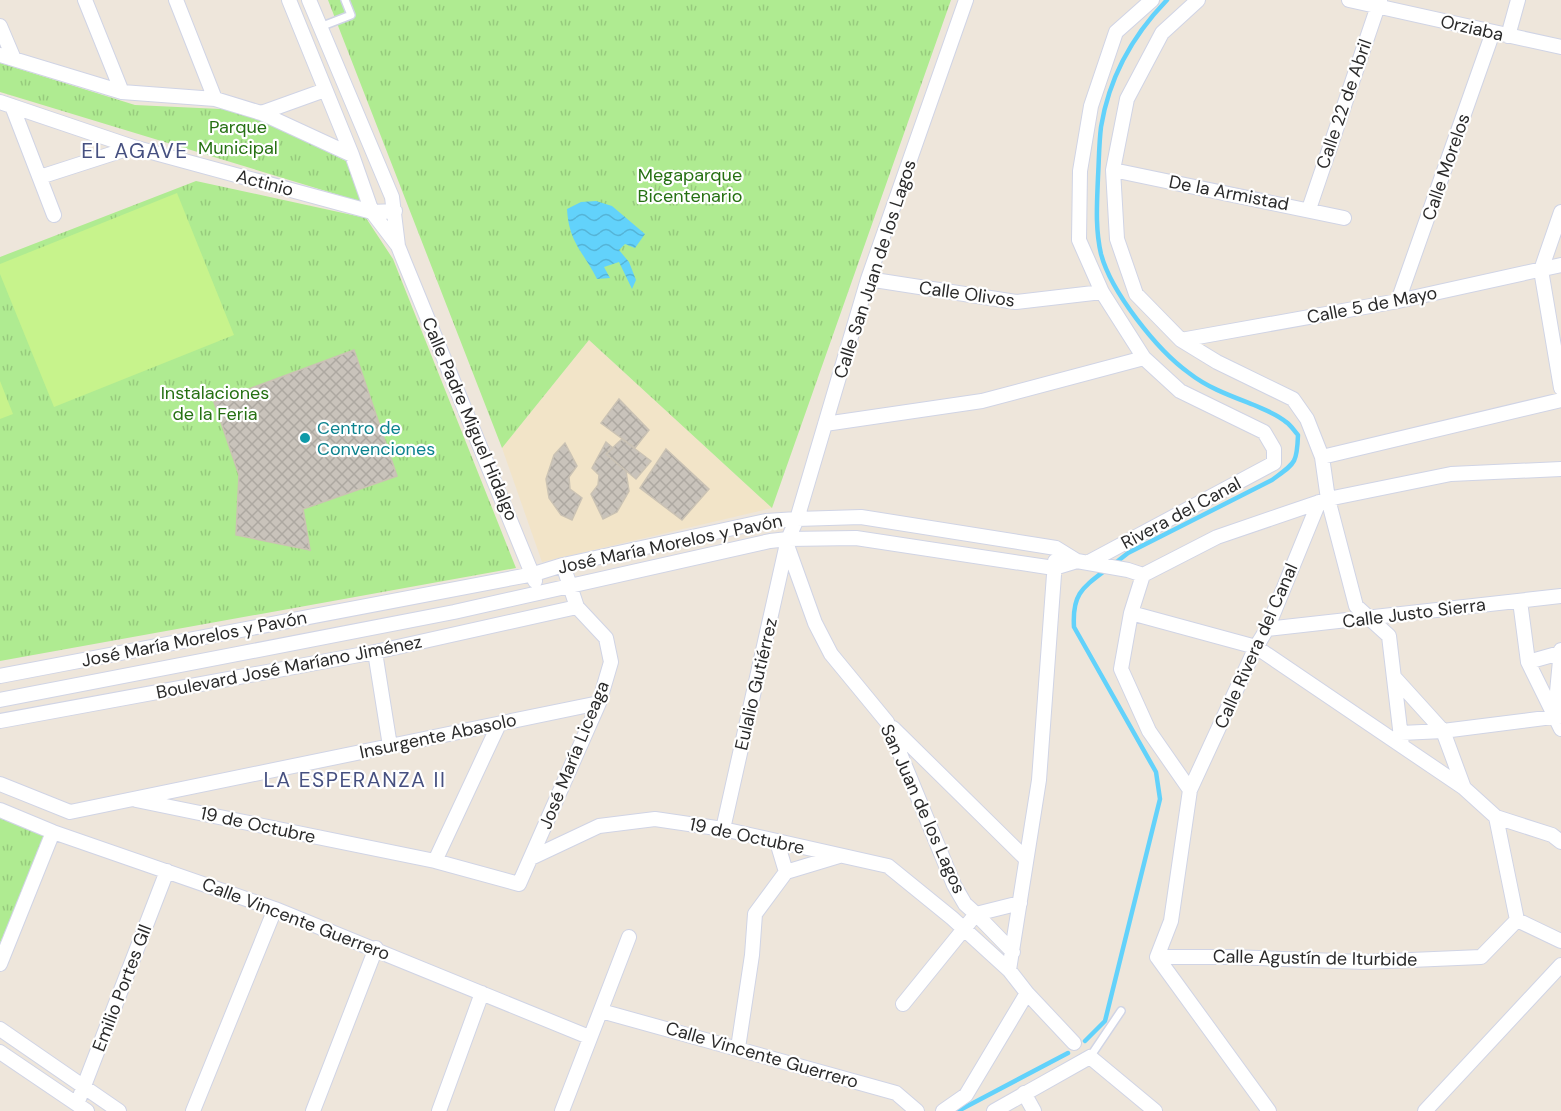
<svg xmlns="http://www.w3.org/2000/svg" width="1561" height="1111" font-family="'DM Sans',sans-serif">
	<defs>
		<pattern id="grass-tufts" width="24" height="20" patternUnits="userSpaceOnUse" patternTransform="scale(1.5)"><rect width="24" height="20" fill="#afeb91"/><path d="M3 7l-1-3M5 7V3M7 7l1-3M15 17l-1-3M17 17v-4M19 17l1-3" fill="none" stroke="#97ca7d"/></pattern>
		<pattern id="water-waves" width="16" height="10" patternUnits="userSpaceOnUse" patternTransform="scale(1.5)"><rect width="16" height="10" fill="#62d2fb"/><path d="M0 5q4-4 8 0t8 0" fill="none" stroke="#55b4d7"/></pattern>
		<pattern id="building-cross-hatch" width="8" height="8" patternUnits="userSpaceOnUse" patternTransform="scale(1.5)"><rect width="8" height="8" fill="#c9c3bb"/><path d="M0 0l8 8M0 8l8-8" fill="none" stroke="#ada8a1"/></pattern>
	</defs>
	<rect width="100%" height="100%" fill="#eee6db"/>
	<path fill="#f2e4c8" d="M589,340L772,508L542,562L502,448Z"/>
	<path fill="url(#grass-tufts)" d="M328,0H951L772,508L589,340L502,448Z
		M0,63L135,105L242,110L346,161L365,203L0,92Z
		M196,181L366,218L393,259L516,568L0,661V257Z
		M0,816L46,835L0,943Z"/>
	<path fill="#c7f38c" d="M177,193L234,335L54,407L0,274V264Z
		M0,381L13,414L0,419Z"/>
	<path fill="url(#water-waves)" d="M596,201L612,206L645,234L635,248L625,244L619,250L629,262L636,280L632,289L619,262L604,267L610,278L597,279C583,251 569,243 567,209L581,202Z"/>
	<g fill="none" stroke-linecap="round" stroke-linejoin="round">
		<path stroke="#62d2fb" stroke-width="4.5" d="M1114,564L1128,553L1272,480C1295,463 1297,464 1298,435C1294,431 1291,425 1286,422C1277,414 1265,410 1254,405C1231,396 1208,388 1189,373C1157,350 1111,292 1101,254C1095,228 1097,203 1098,177C1099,160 1099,143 1101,127C1109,78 1133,35 1167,0
			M1085,1041L1105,1021L1160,799L1156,772L1074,627C1072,594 1082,588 1107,569
			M958,1111L1068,1053"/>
	</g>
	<path fill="url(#building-cross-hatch)" stroke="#cac2b4" stroke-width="1.5" d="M354,350L397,476L303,509L310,550L236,535L239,475L214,402Z
		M619,399L649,430L635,448L601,423Z
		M622,439L651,461L636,479L606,454Z
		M606,442L613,448L606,454L626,471L629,491L617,512L603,519L591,494L598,485L599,475L592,468Z
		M565,443L577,466L569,477L570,489L582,498L572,520L561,515L549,498L546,479L554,455Z
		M666,449L709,489L682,520L640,488Z"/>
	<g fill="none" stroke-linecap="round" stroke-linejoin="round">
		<g stroke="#d0d4e5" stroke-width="10">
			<path id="service" d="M320,27L351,15L345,0
				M1090,1057L1121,1011"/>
		</g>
		<g stroke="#d0d4e5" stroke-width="16">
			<path id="minor" d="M85,0L122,92
				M176,0L215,99
				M289,0L352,155L372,212L398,246
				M309,0L392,197L398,246L404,261L535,581
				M1198,0L1162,33L1127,99L1113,170L1117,239L1136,294L1181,340L1217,362L1293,399L1307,419L1322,457L1328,499L1356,606L1389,636L1402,746
				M1349,0L1561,47
				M0,26L14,59
				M1508,36L1518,0
				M0,55L122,92L215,99L261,113L352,155
				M0,102L133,147L372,212L395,211
				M12,106L54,215
				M261,113L325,90
				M1113,170L1344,218
				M40,177L133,147
				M1309,209L1380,0
				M1561,212L1541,270L1561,388
				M868,279L1016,302L1102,292
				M1398,301L1493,32
				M1181,340L1398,301L1561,265
				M825,424L982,401L1144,358
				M1322,457L1561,400
				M787,545L815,623L831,654L887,722L954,885L965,904L976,914L1020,903
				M1089,562L1274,463V449L1264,432L1180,391L1144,358L1102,292L1079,240L1080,171L1091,106L1116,32L1152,0
				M1143,575L1131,613L1121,669L1149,731L1190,790
				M1520,601L1528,662L1561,729
				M1131,613L1256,647L1464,788L1496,817L1552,835L1561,842
				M1267,629L1561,596
				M375,652L390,746
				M1528,662L1560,653
				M0,676L534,574L563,565L766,521L797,519L861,517L1056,548L1077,561L1128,570L1143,575L1217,537L1328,499L1451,474L1561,469
				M1395,678L1443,731L1464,788
				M0,700L454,612L770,541L788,539L856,538L1054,568L1077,561
				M1555,713L1561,650
				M0,721L375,652L577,607
				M893,728L1026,859
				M1401,733L1443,731L1561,716
				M0,784L70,812L599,703
				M136,800L435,861L519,884L599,703L611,662L606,638L577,607L563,565
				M0,810L53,832L275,909L589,1037
				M1496,817L1517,920
				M723,829L788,539L797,519L868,279L966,0
				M531,858L599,826L655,819L723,829L888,866L952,918L1009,970L1027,993L1074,1043
				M435,861L499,724
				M786,872L839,856
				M1517,920L1561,941
				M1157,957L1171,921L1190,790L1256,647L1267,629L1319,502
				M1157,957H1232L1364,962L1481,957L1517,920
				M1157,957L1269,1111
				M0,964L53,832
				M1009,970L1039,780L1055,561
				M903,1004L976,914L1013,952
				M601,1011L896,1093L917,1111
				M0,1029L119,1111
				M738,1048L752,955L755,914L786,872L777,842
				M0,1052L87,1111
				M1024,1093L1034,1111
				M77,1104L167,871
				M193,1111L275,909
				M313,1111L376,948
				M439,1111L482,993
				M562,1111L629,937
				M943,1111L966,1095L1027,993
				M994,1111L1090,1057L1155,1111
				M1425,1111L1561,965"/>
		</g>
		<use href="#service" stroke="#fff" stroke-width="7"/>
		<use href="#minor" stroke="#fff" stroke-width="14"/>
	</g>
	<circle fill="#0f9aa8" stroke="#fff" stroke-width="2" cx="305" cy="438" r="6"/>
	<g text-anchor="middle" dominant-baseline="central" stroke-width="4.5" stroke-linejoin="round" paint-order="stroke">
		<g font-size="18" fill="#2a2a2a" stroke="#fff">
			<text transform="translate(1472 28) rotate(13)">Orziaba</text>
			<text transform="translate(1344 104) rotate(-71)">Calle 22 de Abril</text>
			<text transform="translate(1446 167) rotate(-71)">Calle Morelos</text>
			<text transform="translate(265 183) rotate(15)">Actinio</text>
			<text transform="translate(1229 193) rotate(11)">De la Armistad</text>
			<text transform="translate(875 269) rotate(-72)">Calle San Juan de los Lagos</text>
			<text transform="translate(967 294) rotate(8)">Calle Olivos</text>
			<text transform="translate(1372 305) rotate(-11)">Calle 5 de Mayo</text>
			<text transform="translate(470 419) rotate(67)">Calle Padre Miguel Hidalgo</text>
			<text transform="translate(1181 513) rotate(-28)">Rivera del Canal</text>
			<text transform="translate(670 544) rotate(-12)">José María Morelos y Pavón</text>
			<text transform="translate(1414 613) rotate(-7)">Calle Justo Sierra</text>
			<text transform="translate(194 639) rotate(-11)">José María Morelos y Pavón</text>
			<text transform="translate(1256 646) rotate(-66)">Calle Rivera del Canal</text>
			<text transform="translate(289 667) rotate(-11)">Boulevard José Maríano Jiménez</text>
			<text transform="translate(756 684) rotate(-77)">Eulalio Gutiérrez</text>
			<text transform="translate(438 736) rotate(-12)">Insurgente Abasolo</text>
			<text transform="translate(574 755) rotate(-68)">José María Liceaga</text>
			<text transform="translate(923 809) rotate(66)">San Juan de los Lagos</text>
			<text transform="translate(258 825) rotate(12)">19 de Octubre</text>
			<text transform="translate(747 836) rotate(12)">19 de Octubre</text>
			<text transform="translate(296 919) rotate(21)">Calle Vincente Guerrero</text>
			<text transform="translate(1315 958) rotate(1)">Calle Agustín de Iturbide</text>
			<text transform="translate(122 988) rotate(-69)">Emilio Portes GIl</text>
			<text transform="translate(762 1055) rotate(16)">Calle Vincente Guerrero</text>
		</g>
		<g font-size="18" fill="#257012" stroke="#fff">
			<text x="238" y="127">Parque<tspan x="238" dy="21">Municipal</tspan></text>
			<text x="690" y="175">Megaparque<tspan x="690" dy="21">Bicentenario</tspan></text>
			<text x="215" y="393">Instalaciones<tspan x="215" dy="21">de la Feria</tspan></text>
		</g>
		<g font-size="18" fill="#0d838f" stroke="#fff" text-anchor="start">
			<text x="317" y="428">Centro de<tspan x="317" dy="21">Convenciones</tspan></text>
		</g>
		<g font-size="21" letter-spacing="1.5" fill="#465080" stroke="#fff">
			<text x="135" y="151">EL AGAVE</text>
			<text x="355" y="780">LA ESPERANZA II</text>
		</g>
	</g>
</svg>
